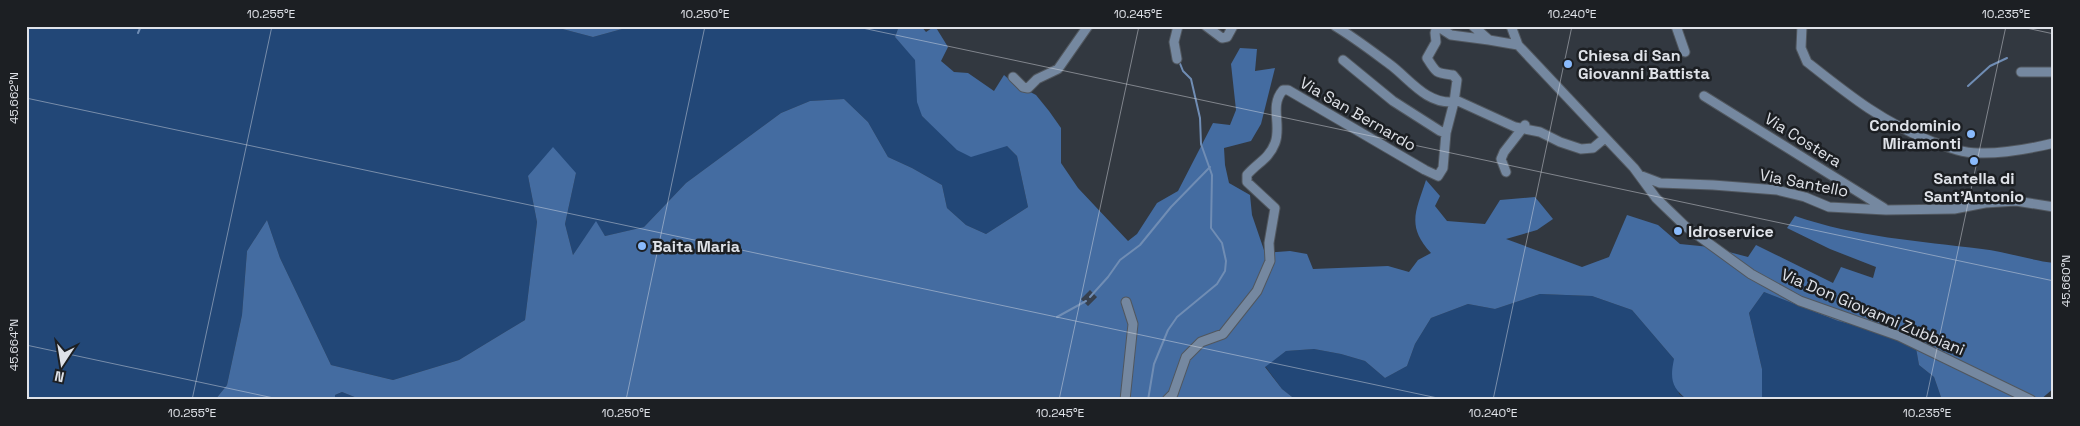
<svg xmlns="http://www.w3.org/2000/svg" width="2080" height="426" font-family="'Space Grotesk',sans-serif">
	<rect width="100%" height="100%" fill="#323840"/>
	<path fill="#37404e" d="M1090,289L1097,296L1088,306L1081,299Z"/>
	<path fill="#224777" d="M26,26H551L593,37L633,26H899L895,37L915,59L922,116L938,130L1007,146L1017,156L1028,207L986,234L966,225L947,208L942,185L912,168L888,157L868,122L844,99L810,101L781,113L686,183L644,227L605,236L596,222L573,255L565,224L576,173L528,176L537,222L525,320L459,360L393,380L331,365L280,258L267,220L247,251L242,315L227,385L215,400H26Z
		M1764,292L1838,321L1875,330L1916,348L1919,365L1934,377L1942,400H1762V369L1749,313Z
		M1540,294L1592,296L1632,310L1674,359L1679,394L1688,400H1296L1282,389L1265,366L1286,351L1314,349L1341,354L1365,361L1385,378L1407,366L1415,344L1431,318L1468,304L1495,309Z
		M342,392L362,400H335V395Z"/>
	<path fill="#446ca1" fill-rule="evenodd" d="M551,26H633L593,37Z
		M899,26H921L926,32L935,26L948,47L941,61L954,72L968,73L994,91L1004,75L1013,83L1036,95L1049,111L1061,128V163L1078,188L1128,241L1137,234L1157,203L1178,191L1213,123L1230,125L1236,110L1231,64L1240,48L1257,49L1255,71L1275,68L1261,124L1251,141L1224,148L1225,165L1229,183L1250,195L1252,215L1265,253L1290,251L1307,254L1313,269L1388,266L1409,272L1418,260L1431,253C1406,226 1416,211 1426,180L1440,196L1435,206L1447,221L1485,224L1500,200L1535,197L1553,219L1537,230L1506,239L1582,267L1609,257L1627,215L1658,225L1680,244L1710,247L1748,257L1756,245L1833,283L1841,267L1873,278L1876,267L1830,249L1787,228L1795,216C1856,237 1919,241 1982,249C2007,252 2029,260 2054,263V388L2040,400H1942L1934,377L1919,365L1916,348L1875,330L1838,321L1764,292L1749,313L1762,369V400H1688C1671,388 1670,378 1674,359L1632,310L1592,296L1540,294L1495,309L1468,304L1431,318L1415,344L1407,366L1385,378L1365,361L1341,354L1314,349L1286,351L1265,367L1282,389L1296,400H362L342,392L335,395V400H215L227,385L242,315L247,251L267,220L280,258L331,365L393,380L459,360L525,320L537,222L528,176L553,147L576,173L565,224L573,255L596,221L605,236L644,227L686,183L781,113L810,101L844,99L868,122L888,157L912,168L942,185L947,208L966,225L986,234L1028,207L1017,156L1007,146L971,157L957,150L922,116L917,102L915,60L895,37ZM1090,290L1097,297L1088,306L1081,299Z"/>
	<g fill="none" stroke-linecap="round" stroke-linejoin="round">
		<path stroke="#708db4" stroke-width="2" d="M138,33L141,26
			M1968,86L1990,66L2007,58
			M1090,297L1108,277L1120,260L1140,245L1171,207L1210,167
			M1057,317L1086,301
			M1148,400L1154,364L1168,330L1177,317L1217,284L1225,271L1226,261L1222,243L1211,228L1212,175L1201,144L1200,118L1191,79L1183,71L1179,61"/>
		<g stroke="#51575e" stroke-width="11">
			<path id="minor" d="M1206,26L1222,38L1227,37L1233,26
				M1335,26C1355,38 1373,52 1392,66C1411,81 1427,104 1454,102L1457,80L1453,75C1436,73 1437,74 1427,58L1436,42L1435,33L1437,26
				M1437,26L1451,35L1489,40
				M1473,26L1489,40L1518,45L1634,168L1656,198L1685,226L1751,274L1800,301L1899,336L2031,400
				M1511,26L1518,45
				M1676,26L1685,52
				M1802,26L1801,48L1807,62C1850,96 1882,122 1933,142C1947,147 1962,153 1978,153C2003,154 2029,149 2054,143
				M1177,59L1174,42L1178,26
				M1343,60L1393,101L1440,131L1446,133
				M2021,72H2054
				M1013,77L1023,87L1028,88L1037,79L1058,69L1088,26
				M1704,96L1884,208
				M1506,172L1501,159L1504,152L1525,125
				M1639,175L1660,183L1713,185L1777,190L1805,197L1829,207L1886,210L1954,209L1985,203L2016,201L2054,207
				M1125,400L1133,324L1126,302
				M1167,400L1173,394L1186,357L1201,342L1223,334L1257,291L1270,261L1269,243L1275,208L1247,182V175C1257,163 1269,159 1275,143C1282,125 1269,106 1283,90H1288L1425,170L1438,176L1443,168L1446,133L1454,102L1458,101L1515,127L1540,132L1560,142L1581,149L1593,148L1605,138"/>
		</g>
		<use href="#minor" stroke="#7588a0" stroke-width="9"/>
	</g>
	<path fill="none" stroke="#dfe2e8" stroke-width="1" stroke-opacity="0.45" d="M853,26L2054,281M2017,26L2054,34M26,98L1447,400M26,345L283,400M192,400L272,26M626,400L705,26M1059,400L1139,26M1493,400L1572,26M1926,400L2006,26"/>
	<g fill="#89bafc" stroke="#1c1f23" stroke-width="2">
		<circle cx="1568" cy="64" r="5"/>
		<circle cx="1971" cy="134" r="5"/>
		<circle cx="1974" cy="161" r="5"/>
		<circle cx="1678" cy="231" r="5"/>
		<circle cx="642" cy="246" r="5"/>
	</g>
	<g text-anchor="middle" dominant-baseline="central" stroke-width="5" stroke-linejoin="round" paint-order="stroke">
		<g font-size="16" font-weight="bold" fill="#dfe2e8" stroke="#1c1f23" text-anchor="start">
			<text x="1578" y="55">Chiesa di San<tspan x="1578" dy="18">Giovanni Battista</tspan></text>
			<text x="1961" y="125" text-anchor="end">Condominio<tspan x="1961" dy="18">Miramonti</tspan></text>
			<text x="1974" y="178" text-anchor="middle">Santella di<tspan x="1974" dy="18">Sant'Antonio</tspan></text>
			<text x="1688" y="231">Idroservice</text>
			<text x="652" y="246">Baita Maria</text>
		</g>
		<g font-size="16" fill="#dfe2e8" stroke="#1c1f23">
			<text transform="translate(1358 114) rotate(30)">Via San Bernardo</text>
			<text transform="translate(1803 140) rotate(32)">Via Costera</text>
			<text transform="translate(1804 183) rotate(11)">Via Santello</text>
			<text transform="translate(1873 312) rotate(23)">Via Don Giovanni Zubbiani</text>
		</g>
	</g>
	<rect width="2080" height="426" fill="none" stroke="#1c1f23" stroke-width="55"/>
	<g transform="translate(62 364) rotate(192)" stroke="#1c1f23" stroke-width="4" paint-order="stroke">
	<path d="M0-4L9 19L0 12L-9 19Z" fill="#dfe2e8"/>
	<text y="-8" font-size="14" font-weight="bold" text-anchor="middle" fill="#dfe2e8">N</text>
	</g>
	<rect x="28" y="28" width="2024" height="370" fill="none" stroke="#dfe2e8" stroke-width="2"/>
	<g font-size="12" text-anchor="middle" fill="#dfe2e8">
		<text x="271" y="18">10.255°E</text>
		<text x="705" y="18">10.250°E</text>
		<text x="1138" y="18">10.245°E</text>
		<text x="1572" y="18">10.240°E</text>
		<text x="2006" y="18">10.235°E</text>
		<text transform="translate(14 98) rotate(-90)" y="4">45.662°N</text>
		<text transform="translate(2066 281) rotate(-90)" y="4">45.660°N</text>
		<text transform="translate(14 345) rotate(-90)" y="4">45.664°N</text>
		<text x="192" y="417">10.255°E</text>
		<text x="626" y="417">10.250°E</text>
		<text x="1060" y="417">10.245°E</text>
		<text x="1493" y="417">10.240°E</text>
		<text x="1927" y="417">10.235°E</text>
	</g>
</svg>
